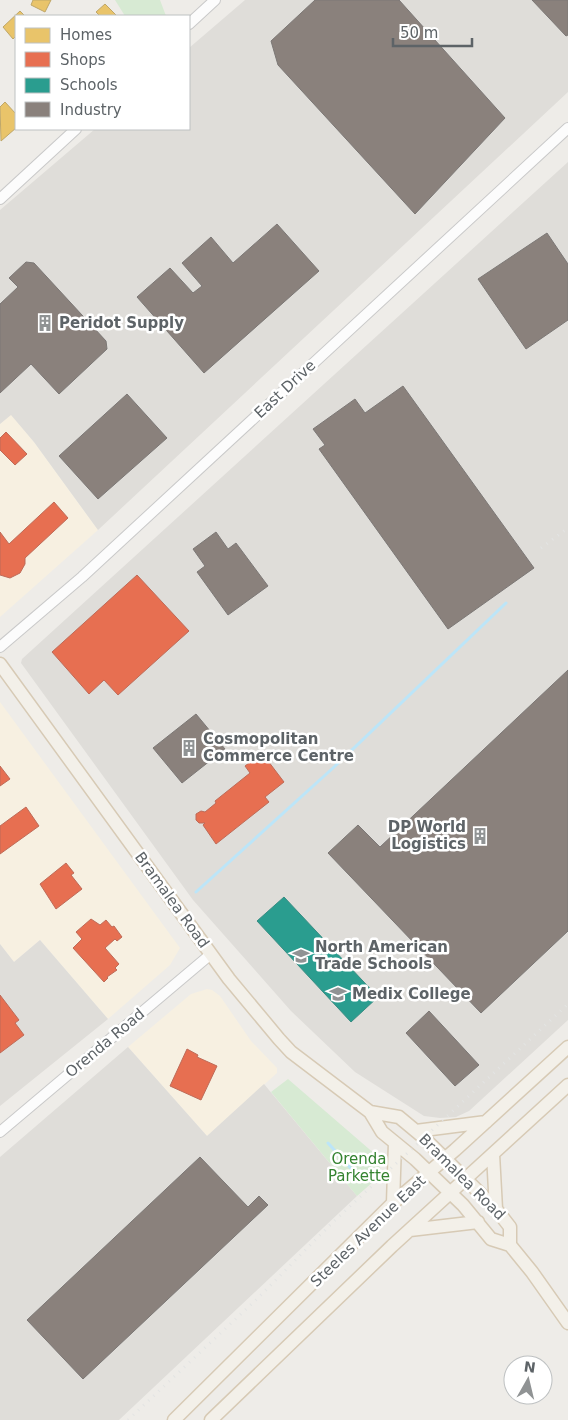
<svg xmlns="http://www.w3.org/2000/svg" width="568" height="1420" font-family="'DejaVu Sans',sans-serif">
	<rect width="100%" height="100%" fill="#eeece8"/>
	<path fill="#f7f0e1" d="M11,414L34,442L98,530L0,617V424Z
		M0,702L180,948L170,965L108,1019L40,940L14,962L0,944Z
		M207,989L212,990L220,996L251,1041L277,1068V1073L207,1136L128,1047L191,994Z"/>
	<path fill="#dfddd9" d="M245,0H568V92L98,530L34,442L11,415L0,424V210L95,129H189V48Z
		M568,162V1020L469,1111L456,1117L440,1118L424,1116L355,1072L291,1011L193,900L21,663L22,659Z
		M40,940L108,1019L0,1106V944L14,962Z
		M128,1047L207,1136L264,1084L357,1196L119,1420H0V1157Z"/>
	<path fill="#d7ead3" d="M115,0H160L166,16H125Z
		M288,1079L376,1155L382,1174L357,1196L271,1092Z"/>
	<path fill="#e9c46a" stroke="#bfa769" d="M33,0H51L45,12L31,5Z
		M105,4L117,16H100L96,12Z
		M20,11L25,16H16V36L13,39L3,27Z
		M5,102L16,114V128L1,141L0,107Z"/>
	<path fill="#e76f51" stroke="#be6b58" d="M6,432L27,454L15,465L0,450V438Z
		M54,502L68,518L25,558V564L20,573L10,578L0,575V532L9,544Z
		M137,575L189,631L118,695L104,680L89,694L52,652Z
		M262,753L284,782L265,797L269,802L216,844L203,825L205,823H199L196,820V814L201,811L205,812L216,803L215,801L250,773L245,766Z
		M0,766L10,779L0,786Z
		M26,807L39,826L0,854V826Z
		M66,863L74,873L71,875L82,889L56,909L40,884Z
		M91,919L100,925L106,920L112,927L114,926L122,937L117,941L115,939L105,948L119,964L115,968L117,970L107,977L108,978L104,982L73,948L82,939L76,932Z
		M0,995L19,1020L15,1023L24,1035L0,1053Z
		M187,1049L198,1055L197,1057L217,1066L201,1100L170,1086Z"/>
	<path fill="#2a9d8f" stroke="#398c83" d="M284,897L378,997L351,1022L257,921Z"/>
	<path fill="#8a817c" stroke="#7c7876" d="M315,0H399L505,118L415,214L278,65L271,41Z
		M532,0H568V35L566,36Z
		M277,224L319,271L204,373L137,297L170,268L193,293L202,286L182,263L211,237L233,263Z
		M547,233L568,264V320L526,349L478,279Z
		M26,262L34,263L106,341L107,349L59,394L31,364L0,393V304L18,287L9,278Z
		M403,386L534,568L448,629L319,449L325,445L313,429L355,399L365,413Z
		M127,394L167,438L98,499L59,456Z
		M216,532L228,549L236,543L268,586L228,615L197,572L205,566L193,549Z
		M568,670V931L481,1013L328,853L358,825L380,847Z
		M196,714L225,749L182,783L153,748Z
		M429,1011L479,1065L455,1086L406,1033Z
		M200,1157L248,1207L259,1196L268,1205L83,1379L27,1320Z"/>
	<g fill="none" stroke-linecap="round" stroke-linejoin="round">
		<path stroke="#bce5f8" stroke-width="3" d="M196,892L333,768L506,603
			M328,1143L356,1174"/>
		<g stroke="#c9c9c9" stroke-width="12">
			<path id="minor" d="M189,24L215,0
				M0,199L76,129
				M0,647L82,577L568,128
				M0,1132L211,954"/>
		</g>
		<g stroke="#d7cab5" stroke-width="15">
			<path id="major" d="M0,664L229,979L279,1039L291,1052L370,1112L382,1132L415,1159L463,1205L491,1239L510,1245L532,1272L568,1323
				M370,1112L399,1117L423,1137L496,1209L510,1227V1245
				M416,1131L486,1122
				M493,1154L496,1209
				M393,1203L395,1143
				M410,1230L478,1222
				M174,1420L393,1203L455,1150L568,1047
				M211,1420L392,1246L568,1085"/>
		</g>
		<use href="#minor" stroke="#fcfcfc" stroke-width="10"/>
		<use href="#major" stroke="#f3f0e9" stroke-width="12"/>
		<path stroke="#e3e4e3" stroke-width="3" stroke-dasharray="1 6" stroke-linecap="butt" d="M541,548L568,528
			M128,1420L258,1298L332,1223L568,1004"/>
	</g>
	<defs>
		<g id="building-bare" transform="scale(1.35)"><path d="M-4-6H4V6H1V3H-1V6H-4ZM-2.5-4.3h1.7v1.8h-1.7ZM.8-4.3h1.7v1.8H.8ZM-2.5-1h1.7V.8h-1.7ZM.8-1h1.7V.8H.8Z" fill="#909394" stroke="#fff" stroke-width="2.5" paint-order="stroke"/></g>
		<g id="university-bare" transform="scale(1.35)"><path d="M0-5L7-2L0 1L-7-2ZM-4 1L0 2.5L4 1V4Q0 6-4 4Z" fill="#909394" stroke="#fff" stroke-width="2.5" paint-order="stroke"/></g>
	</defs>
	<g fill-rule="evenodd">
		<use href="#building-bare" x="45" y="323"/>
		<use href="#building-bare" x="189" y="748"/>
		<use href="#building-bare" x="480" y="836"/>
		<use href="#university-bare" x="301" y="956"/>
		<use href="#university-bare" x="338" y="994"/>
	</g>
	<g text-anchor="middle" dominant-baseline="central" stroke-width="5" stroke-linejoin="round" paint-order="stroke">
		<g font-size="15" font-weight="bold" fill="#5d6367" stroke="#fff" text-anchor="start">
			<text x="59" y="323">Peridot Supply</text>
			<text x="203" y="739">Cosmopolitan<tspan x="203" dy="17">Commerce Centre</tspan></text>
			<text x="466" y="827" text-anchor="end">DP World<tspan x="466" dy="17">Logistics</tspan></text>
			<text x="315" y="947">North American<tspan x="315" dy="17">Trade Schools</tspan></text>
			<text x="352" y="994">Medix College</text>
		</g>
		<g font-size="15" fill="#5d6367" stroke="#fff">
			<text transform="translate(285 389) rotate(-43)">East Drive</text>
			<text transform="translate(172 900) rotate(54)">Bramalea Road</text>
			<text transform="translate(105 1043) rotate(-40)">Orenda Road</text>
			<text transform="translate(462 1177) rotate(45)">Bramalea Road</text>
			<text transform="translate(368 1231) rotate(-44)">Steeles Avenue East</text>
		</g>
		<g font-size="15" fill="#348330" stroke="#fff">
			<text x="359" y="1159">Orenda<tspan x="359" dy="17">Parkette</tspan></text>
		</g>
	</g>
	<rect x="15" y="15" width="175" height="115" fill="#ffffff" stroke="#bec1c2"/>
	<rect x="25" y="28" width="25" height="15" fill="#e9c46a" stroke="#bec1c2"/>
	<text x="60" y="40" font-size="15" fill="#5d6367">Homes</text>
	<rect x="25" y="52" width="25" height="15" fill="#e76f51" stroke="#bec1c2"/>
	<text x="60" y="65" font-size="15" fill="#5d6367">Shops</text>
	<rect x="25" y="78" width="25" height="15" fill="#2a9d8f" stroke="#bec1c2"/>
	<text x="60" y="90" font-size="15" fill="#5d6367">Schools</text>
	<rect x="25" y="102" width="25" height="15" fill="#8a817c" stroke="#bec1c2"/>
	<text x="60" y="115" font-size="15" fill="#5d6367">Industry</text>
	<g transform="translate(528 1380) rotate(8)"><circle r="24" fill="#ffffff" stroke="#bec1c2"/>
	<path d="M0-4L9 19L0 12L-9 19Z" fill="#909394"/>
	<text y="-8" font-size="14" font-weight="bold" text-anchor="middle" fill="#5d6367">N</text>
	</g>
	<path d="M393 38v8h79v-8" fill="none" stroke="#5d6367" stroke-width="2.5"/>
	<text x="400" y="38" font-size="15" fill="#5d6367" stroke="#ffffff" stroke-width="4" paint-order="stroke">50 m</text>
</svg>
